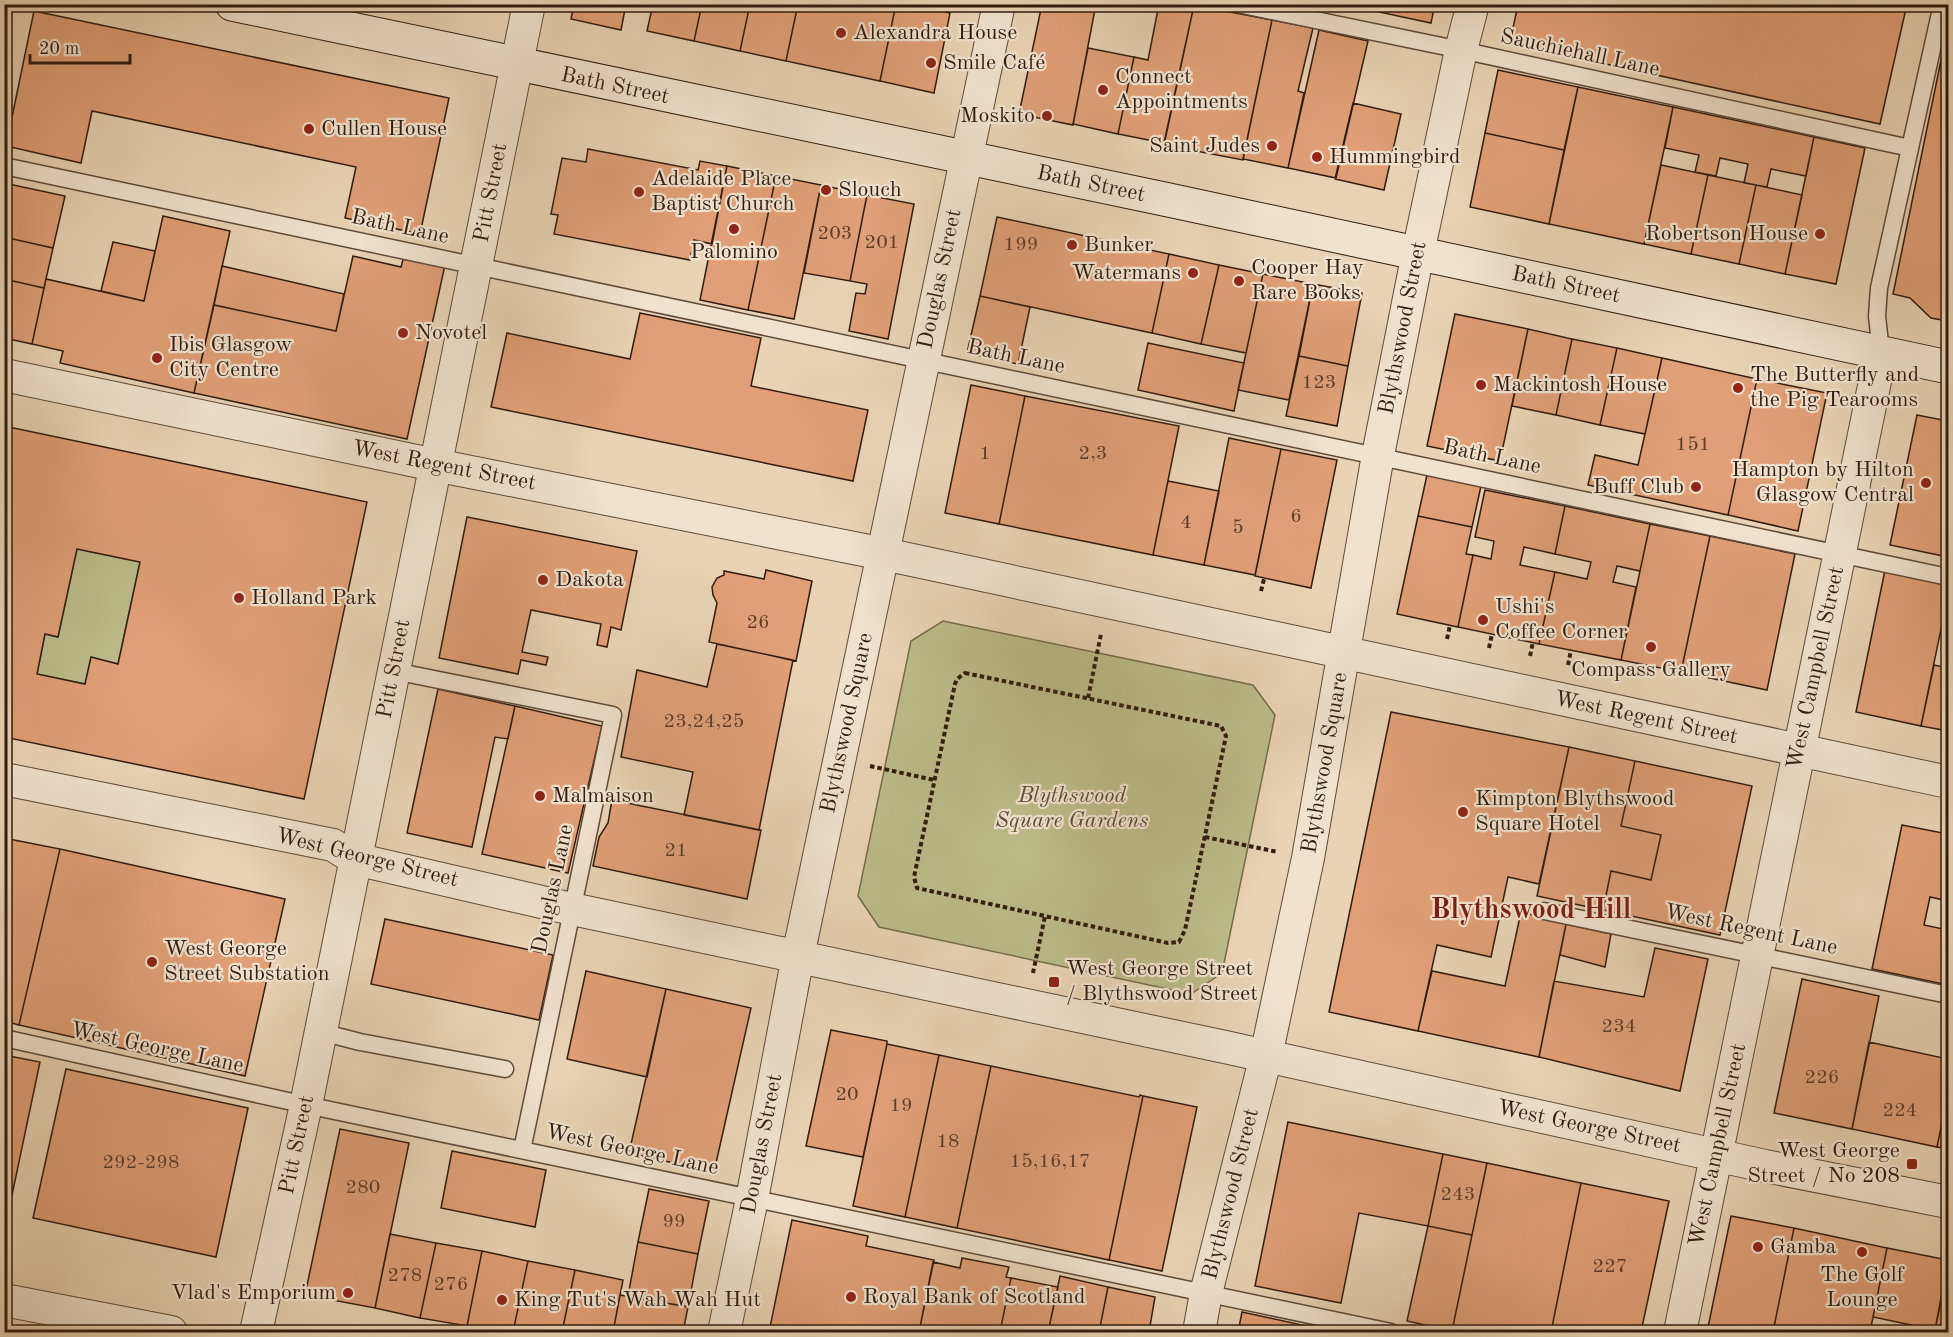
<svg xmlns="http://www.w3.org/2000/svg" width="1953" height="1337" font-family="'Old Standard TT',serif">
	<rect width="100%" height="100%" fill="#e9d3b4"/>
	<filter id="stains"><feTurbulence type="fractalNoise" baseFrequency=".00333" numOctaves="4"/><feColorMatrix values="0 0 0 0 .2 0 0 0 0 .09 0 0 0 0 .02 0 0 0 .5 -.17"/></filter>
	<radialGradient id="worn" r=".72"><stop offset=".6" stop-color="#630" stop-opacity="0"/><stop offset="1" stop-color="#630" stop-opacity=".3"/></radialGradient>
	<path fill="#bbbb8a" stroke="#766c4d" stroke-width="1.5" d="M77,549L140,562L118,664L91,658L85,684L37,674L45,634L58,637Z
		M943,621L1253,685L1275,715L1222,973L1191,994L879,927L858,896L911,641Z"/>
	<path fill="#e09f76" stroke="#311c10" stroke-width="1.5" fill-rule="evenodd" d="M574,4H626L621,30L571,19Z
		M653,4H702L694,41L647,31Z
		M702,4H750L740,51L694,41Z
		M750,4H798L786,61L740,51Z
		M798,4H896L880,81L786,61Z
		M896,4H924V7L950,13L934,93L880,81Z
		M924,4H952L950,13L924,7Z
		M1042,4H1096L1073,125L1019,114Z
		M1159,4L1194,5L1164,143L1118,134L1134,57L1148,60Z
		M1366,4H1435L1431,23L1365,9Z
		M1518,4H1907L1880,124L1510,43Z
		M1194,5L1272,20L1243,160L1164,145Z
		M34,11L449,98L420,234L345,218L356,167L92,111L81,163L6,146Z
		M1272,20L1313,28L1298,91L1304,93L1288,168L1243,159Z
		M1948,26V321L1931,318L1910,298L1893,294Z
		M1319,30L1368,41L1336,178L1288,168Z
		M1088,48L1134,57L1118,134L1073,124Z
		M1498,70L1578,87L1564,150L1485,133Z
		M1578,87L1673,107L1644,244L1549,224Z
		M1353,103L1401,114L1384,190L1335,179Z
		M1673,107L1814,137L1806,176L1771,169L1767,187L1744,183L1748,164L1720,158L1716,176L1695,172L1699,155L1665,148Z
		M1485,133L1564,150L1549,224L1470,207Z
		M1814,137L1865,148L1836,284L1785,274Z
		M588,149L698,170L700,161L727,166L712,244L694,240L690,260L554,234L558,215L551,214L562,158L586,162Z
		M1661,165L1708,175L1691,254L1644,244Z
		M727,166L776,176L748,310L700,300Z
		M1708,175L1756,185L1739,264L1691,254Z
		M776,176L821,185L794,319L748,310Z
		M4,183L65,196L53,248L4,237Z
		M821,185L867,195L850,281L804,273Z
		M1756,185L1802,195L1785,274L1739,264Z
		M867,195L914,204L888,339L849,331L856,293L865,294L867,284L850,281Z
		M163,216L230,231L194,393L60,363L63,351L32,344L46,279L144,301Z
		M997,217L1169,254L1152,333L980,296Z
		M4,237L53,248L44,288L4,279Z
		M113,242L155,251L144,301L101,291Z
		M1169,254L1219,265L1201,344L1152,333Z
		M353,256L401,267L404,256L445,265L407,439L194,393L214,305L336,331Z
		M1219,265L1263,274L1246,353L1201,344Z
		M222,266L344,294L336,331L214,305Z
		M1263,274L1313,284L1289,400L1238,390Z
		M4,279L44,288L32,344L4,338Z
		M1313,284L1362,293L1348,366L1299,356Z
		M980,296L1030,307L1018,364L967,353Z
		M640,313L761,338L751,386L868,410L853,481L491,407L507,333L630,359Z
		M1455,314L1528,329L1500,461L1427,446Z
		M1528,329L1572,339L1556,415L1512,406Z
		M1572,339L1617,348L1600,425L1556,415Z
		M1148,343L1244,363L1234,411L1138,390Z
		M1617,348L1662,358L1645,434L1600,425Z
		M1299,356L1348,366L1337,426L1286,416Z
		M1662,358L1757,379L1728,515L1588,485L1595,455L1638,465Z
		M1757,379L1827,393L1798,531L1728,515Z
		M971,385L1025,396L999,524L945,513Z
		M1025,396L1179,426L1153,555L999,524Z
		M1917,415L1948,421V557L1890,545Z
		M4,426L367,502L304,799L4,737ZM77,549L140,562L118,664L91,657L85,684L37,674L45,634L58,637Z
		M1229,438L1281,449L1255,575L1204,565Z
		M1281,449L1337,460L1311,588L1255,576Z
		M1427,475L1481,486L1472,527L1418,516Z
		M1168,481L1219,491L1204,565L1153,555Z
		M1485,490L1565,506L1555,554L1524,547L1520,565L1555,572L1539,644L1458,627L1473,555L1491,559L1494,541L1475,537Z
		M1565,506L1650,524L1640,571L1617,566L1613,582L1636,587L1621,660L1539,644L1555,572L1587,579L1591,562L1555,554Z
		M1418,516L1472,527L1466,554L1473,555L1458,627L1397,614Z
		M467,517L637,551L621,630L611,627L607,647L597,645L601,624L531,610L522,652L548,657L546,665L521,660L518,674L439,658Z
		M1650,524L1710,536L1681,672L1621,660Z
		M1710,536L1795,554L1767,690L1681,672Z
		M766,570L812,581L796,661L709,642L717,603L713,595L712,587L717,578L724,575V571L764,579Z
		M1885,570L1948,584V625L1942,624L1921,726L1856,712Z
		M717,644L793,660L759,830L684,815L693,772L621,757L637,670L707,687Z
		M1934,665L1948,668V731L1921,726Z
		M438,689L515,706L508,739L495,737L472,847L407,833Z
		M515,706L602,726L568,873L482,854Z
		M1391,712L1569,747L1539,884L1508,877L1491,957L1437,945L1418,1031L1329,1012Z
		M1569,747L1635,761L1621,826L1661,835L1651,880L1611,871L1603,910L1537,896Z
		M1635,761L1752,786L1720,935L1603,910L1611,871L1651,880L1661,835L1621,826Z
		M612,800L761,830L747,899L593,866L599,837L608,823Z
		M1902,825L1948,834V901L1930,897L1924,925L1948,930V985L1872,969Z
		M4,838L60,849L19,1025L4,1021Z
		M60,849L285,899L245,1076L19,1025Z
		M1521,912L1566,924L1539,1057L1418,1031L1432,971L1505,986Z
		M385,919L553,955L539,1020L371,984Z
		M1566,924L1611,934L1605,967L1560,955Z
		M1655,948L1708,959L1680,1091L1539,1057L1554,981L1644,997Z
		M586,971L666,989L647,1077L567,1059Z
		M1802,979L1879,996L1852,1129L1774,1113Z
		M666,989L751,1008L714,1172L629,1153Z
		M831,1030L887,1041V1044L863,1157L806,1146Z
		M1869,1042L1948,1059V1093L1937,1147L1852,1129Z
		M887,1044L939,1055L905,1217L853,1206Z
		M4,1055L40,1062L4,1233Z
		M939,1055L991,1066L957,1228L905,1217Z
		M991,1066L1139,1097L1140,1095L1143,1096L1109,1260L957,1228Z
		M66,1069L248,1108L216,1257L33,1218Z
		M1948,1093V1149L1937,1147Z
		M1143,1096L1197,1107L1162,1271L1109,1260Z
		M1288,1122L1443,1154L1428,1226L1359,1213L1341,1303L1255,1286Z
		M340,1129L409,1143L375,1308L305,1295Z
		M452,1151L546,1170L535,1227L441,1208Z
		M1443,1154L1487,1163L1472,1235L1428,1226Z
		M1487,1163L1581,1183L1551,1332L1452,1331Z
		M1581,1183L1669,1201L1641,1332H1551Z
		M649,1189L709,1201L698,1254L638,1242Z
		M1731,1216L1794,1228L1773,1332H1707Z
		M792,1220L868,1236L866,1246L934,1260L919,1332H769Z
		M1428,1226L1472,1235L1452,1331L1407,1321Z
		M1794,1228L1887,1248L1870,1332H1773Z
		M390,1234L436,1243L420,1318L375,1308Z
		M638,1242L698,1254L688,1307L628,1296Z
		M436,1243L482,1251L467,1326L420,1318Z
		M1887,1248L1948,1260L1935,1330L1873,1317Z
		M482,1251L528,1261L513,1332H500L467,1326Z
		M962,1258L1009,1267L1006,1277L1011,1278L1000,1332H919L933,1262L960,1268Z
		M528,1261L575,1270L562,1332H513Z
		M1948,1267V1332H1935V1330Z
		M575,1270L623,1280L613,1332H562Z
		M1060,1276L1108,1287L1099,1332H1048Z
		M1011,1278L1058,1287L1048,1332H1000Z
		M1108,1287L1155,1297L1149,1332H1099Z
		M620,1295L688,1307L683,1332H613Z
		M1242,1312L1311,1327L1310,1332H1238Z
		M1311,1327L1338,1332H1310Z"/>
	<g fill="none" stroke-linecap="round" stroke-linejoin="round">
		<g stroke="#5f4a39" stroke-width="19">
			<path id="lane" d="M1238,4L1461,50L1910,148
				M4,166L1948,577
				M1881,352L1877,316L1879,288L1942,4
				M394,671L613,715L522,1150
				M1544,911L1948,995
				M321,1032L360,1042L505,1069
				M4,1038L306,1105L1391,1332"/>
		</g>
		<g stroke="#5f4a39" stroke-width="34">
			<path id="street" d="M4,375L435,465L884,554L1948,782
				M4,779L333,845L355,859L572,909L1225,1047L1765,1166L1948,1202
				M4,1300L171,1332
				M256,1332L306,1105L529,4
				M724,1332L752,1199L798,956L999,4
				M1199,1332L1206,1293L1266,1056L1308,858L1378,455L1418,253L1461,50L1473,4
				M1680,1332L1881,352"/>
		</g>
		<g stroke="#311c10" stroke-width="35">
			<path id="secondary" d="M232,4C542,71 853,134 1164,199C1426,255 1687,313 1948,367"/>
		</g>
		<path stroke="#311c10" stroke-width="4" stroke-dasharray="4.5 3" stroke-linecap="butt" d="M1261,591L1264,579
			M1447,639L1450,625
			M1489,648L1492,634
			M1530,656L1533,642
			M1568,665L1571,650
			M965,673L1221,726L1226,736L1185,930L1179,942L1168,943L917,888L914,877L955,684L957,679Z
			M1088,698L1101,634
			M870,766L934,780
			M1205,837L1278,852
			M1033,973L1045,916"/>
		<use href="#lane" stroke="#f1e2ce" stroke-width="16"/>
		<use href="#street" stroke="#f1e2ce" stroke-width="32"/>
		<use href="#secondary" stroke="#f1e2ce" stroke-width="33"/>
	</g>
	<g fill="#8f2418" stroke="#f1e2ce" stroke-width="2">
		<circle cx="841" cy="33" r="6"/>
		<circle cx="931" cy="63" r="6"/>
		<circle cx="1103" cy="90" r="6"/>
		<circle cx="1047" cy="116" r="6"/>
		<circle cx="309" cy="129" r="6"/>
		<circle cx="1272" cy="146" r="6"/>
		<circle cx="1317" cy="157" r="6"/>
		<circle cx="826" cy="190" r="6"/>
		<circle cx="639" cy="192" r="6"/>
		<circle cx="734" cy="229" r="6"/>
		<circle cx="1820" cy="234" r="6"/>
		<circle cx="1072" cy="245" r="6"/>
		<circle cx="1193" cy="273" r="6"/>
		<circle cx="1239" cy="281" r="6"/>
		<circle cx="403" cy="333" r="6"/>
		<circle cx="157" cy="358" r="6"/>
		<circle cx="1481" cy="385" r="6"/>
		<circle cx="1738" cy="388" r="6"/>
		<circle cx="1926" cy="483" r="6"/>
		<circle cx="1696" cy="487" r="6"/>
		<circle cx="543" cy="580" r="6"/>
		<circle cx="239" cy="598" r="6"/>
		<circle cx="1483" cy="620" r="6"/>
		<circle cx="1651" cy="647" r="6"/>
		<circle cx="540" cy="796" r="6"/>
		<circle cx="1463" cy="812" r="6"/>
		<circle cx="152" cy="962" r="6"/>
		<rect x="1048" y="976" width="12" height="12" rx="3"/>
		<rect x="1906" y="1158" width="12" height="12" rx="3"/>
		<circle cx="1758" cy="1247" r="6"/>
		<circle cx="1862" cy="1252" r="6"/>
		<circle cx="348" cy="1293" r="6"/>
		<circle cx="851" cy="1297" r="6"/>
		<circle cx="502" cy="1300" r="6"/>
	</g>
	<g text-anchor="middle" dominant-baseline="central" stroke-width="4.5" stroke-linejoin="round" paint-order="stroke">
		<g font-size="20" fill="#5d3d2a">
			<text x="835" y="234">203</text>
			<text x="882" y="243">201</text>
			<text x="1021" y="245">199</text>
			<text x="1319" y="383">123</text>
			<text x="1693" y="445">151</text>
			<text x="985" y="454">1</text>
			<text x="1093" y="454">2,3</text>
			<text x="1296" y="517">6</text>
			<text x="1186" y="523">4</text>
			<text x="1238" y="528">5</text>
			<text x="758" y="623">26</text>
			<text x="704" y="722">23,24,25</text>
			<text x="676" y="851">21</text>
			<text x="1619" y="1027">234</text>
			<text x="1822" y="1078">226</text>
			<text x="847" y="1095">20</text>
			<text x="901" y="1106">19</text>
			<text x="1900" y="1111">224</text>
			<text x="948" y="1142">18</text>
			<text x="1050" y="1162">15,16,17</text>
			<text x="141" y="1163">292-298</text>
			<text x="363" y="1188">280</text>
			<text x="1458" y="1195">243</text>
			<text x="674" y="1222">99</text>
			<text x="1610" y="1267">227</text>
			<text x="405" y="1276">278</text>
			<text x="451" y="1285">276</text>
		</g>
		<g font-size="22" fill="#311c10" stroke="#f1e2ce" text-anchor="start">
			<text x="853" y="33">Alexandra House</text>
			<text x="943" y="63">Smile Café</text>
			<text x="1115" y="77">Connect<tspan x="1115" dy="25">Appointments</tspan></text>
			<text x="1035" y="116" text-anchor="end">Moskito</text>
			<text x="321" y="129">Cullen House</text>
			<text x="1260" y="146" text-anchor="end">Saint Judes</text>
			<text x="1329" y="157">Hummingbird</text>
			<text x="651" y="179">Adelaide Place<tspan x="651" dy="25">Baptist Church</tspan></text>
			<text x="838" y="190">Slouch</text>
			<text x="1808" y="234" text-anchor="end">Robertson House</text>
			<text x="1084" y="245">Bunker</text>
			<text x="734" y="252" text-anchor="middle">Palomino</text>
			<text x="1251" y="268">Cooper Hay<tspan x="1251" dy="25">Rare Books</tspan></text>
			<text x="1181" y="273" text-anchor="end">Watermans</text>
			<text x="415" y="333">Novotel</text>
			<text x="169" y="345">Ibis Glasgow<tspan x="169" dy="25">City Centre</tspan></text>
			<text x="1750" y="375">The Butterfly and<tspan x="1750" dy="25">the Pig Tearooms</tspan></text>
			<text x="1493" y="385">Mackintosh House</text>
			<text x="1914" y="470" text-anchor="end">Hampton by Hilton<tspan x="1914" dy="25">Glasgow Central</tspan></text>
			<text x="1684" y="487" text-anchor="end">Buff Club</text>
			<text x="555" y="580">Dakota</text>
			<text x="251" y="598">Holland Park</text>
			<text x="1495" y="607">Ushi's<tspan x="1495" dy="25">Coffee Corner</tspan></text>
			<text x="1651" y="670" text-anchor="middle">Compass Gallery</text>
			<text x="552" y="796">Malmaison</text>
			<text x="1475" y="799">Kimpton Blythswood<tspan x="1475" dy="25">Square Hotel</tspan></text>
			<text x="164" y="949">West George<tspan x="164" dy="25">Street Substation</tspan></text>
			<text x="1066" y="969">West George Street<tspan x="1066" dy="25">/ Blythswood Street</tspan></text>
			<text x="1900" y="1151" text-anchor="end">West George<tspan x="1900" dy="25">Street / No 208</tspan></text>
			<text x="1770" y="1247">Gamba</text>
			<text x="1862" y="1275" text-anchor="middle">The Golf<tspan x="1862" dy="25">Lounge</tspan></text>
			<text x="336" y="1293" text-anchor="end">Vlad's Emporium</text>
			<text x="863" y="1297">Royal Bank of Scotland</text>
			<text x="514" y="1300">King Tut's Wah Wah Hut</text>
		</g>
		<g font-size="22" fill="#311c10" stroke="#f1e2ce">
			<text transform="translate(1580 53) rotate(12)">Sauchiehall Lane</text>
			<text transform="translate(615 86) rotate(12)">Bath Street</text>
			<text transform="translate(1091 184) rotate(12)">Bath Street</text>
			<text transform="translate(491 193) rotate(-79)">Pitt Street</text>
			<text transform="translate(400 227) rotate(12)">Bath Lane</text>
			<text transform="translate(940 279) rotate(-78)">Douglas Street</text>
			<text transform="translate(1566 285) rotate(12)">Bath Street</text>
			<text transform="translate(1403 328) rotate(-79)">Blythswood Street</text>
			<text transform="translate(1016 357) rotate(12)">Bath Lane</text>
			<text transform="translate(1492 457) rotate(12)">Bath Lane</text>
			<text transform="translate(444 466) rotate(11)">West Regent Street</text>
			<text transform="translate(1816 668) rotate(-78)">West Campbell Street</text>
			<text transform="translate(394 669) rotate(-79)">Pitt Street</text>
			<text transform="translate(1646 718) rotate(12)">West Regent Street</text>
			<text transform="translate(847 723) rotate(-78)">Blythswood Square</text>
			<text transform="translate(1325 763) rotate(-80)">Blythswood Square</text>
			<text transform="translate(367 858) rotate(14)">West George Street</text>
			<text transform="translate(553 889) rotate(-78)">Douglas Lane</text>
			<text transform="translate(1751 930) rotate(12)">West Regent Lane</text>
			<text transform="translate(157 1048) rotate(12)">West George Lane</text>
			<text transform="translate(1589 1127) rotate(12)">West George Street</text>
			<text transform="translate(762 1144) rotate(-79)">Douglas Street</text>
			<text transform="translate(297 1145) rotate(-78)">Pitt Street</text>
			<text transform="translate(1718 1145) rotate(-78)">West Campbell Street</text>
			<text transform="translate(632 1150) rotate(12)">West George Lane</text>
			<text transform="translate(1231 1194) rotate(-76)">Blythswood Street</text>
		</g>
		<g font-size="22" font-style="italic" fill="#5a4c35" stroke="#f1e2ce">
			<text x="1072" y="796">Blythswood<tspan x="1072" dy="25">Square Gardens</tspan></text>
		</g>
		<g font-size="28" font-weight="bold" fill="#7a1f14" stroke="#f1e2ce">
			<text x="1531" y="911">Blythswood Hill</text>
		</g>
	</g>
	<rect width="1953" height="1337" fill="none" stroke="#e9d3b4" stroke-width="24"/>
	<rect x="6" y="6" width="1941" height="1325" fill="none" stroke="#311c10" stroke-width="3"/>
	<rect x="12" y="12" width="1929" height="1313" fill="none" stroke="#311c10" stroke-width="1.5"/>
	<path d="M30 54v9h100v-9" fill="none" stroke="#311c10" stroke-width="3"/>
	<text x="39" y="54" font-size="18" fill="#311c10" stroke="#f1e2ce" stroke-width="4.5" paint-order="stroke">20 m</text>
	<rect width="100%" height="100%" filter="url(#stains)"/>
	<rect width="100%" height="100%" fill="url(#worn)"/>
</svg>
